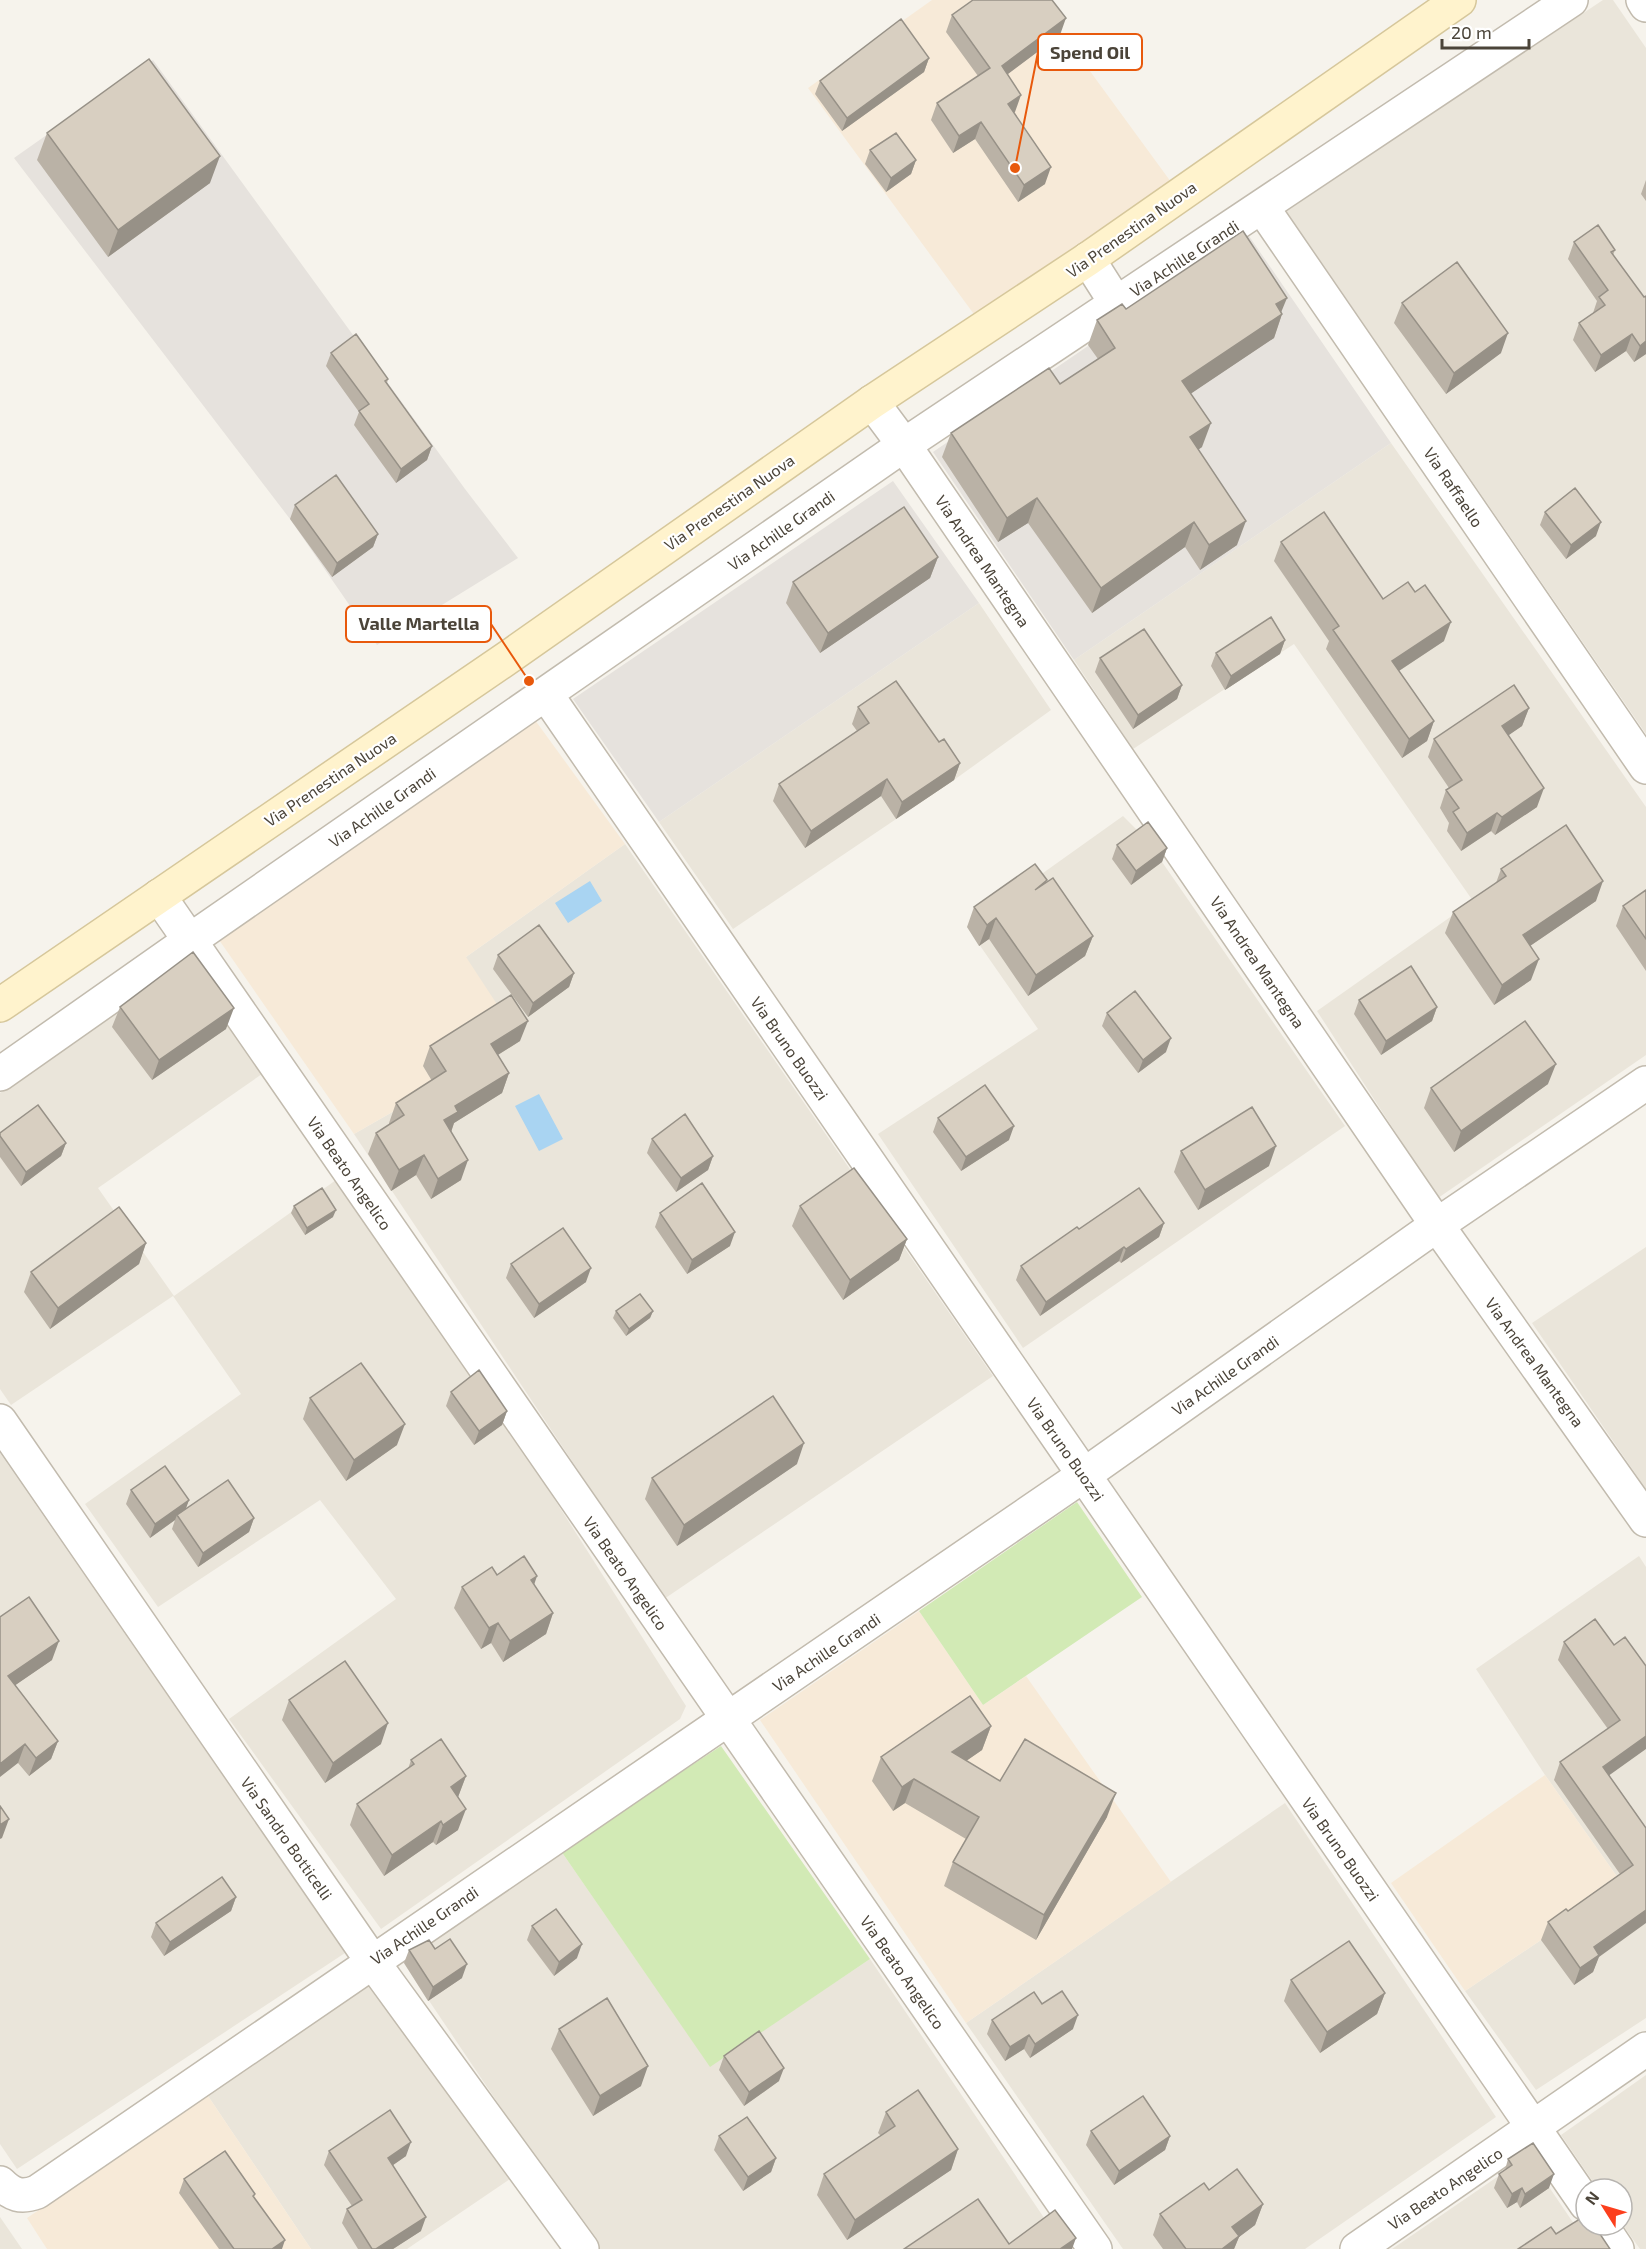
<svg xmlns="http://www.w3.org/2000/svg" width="1646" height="2249" font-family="'Exo 2',sans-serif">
	<rect width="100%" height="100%" fill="#f6f3ec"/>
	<path fill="#eae5da" d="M1603,0H1613L1646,48V734L1286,211Z
		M1391,443L1646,807V1055L1438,1198L1317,1011L1473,901L1294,644L1133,749L1074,660Z
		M979,603L1051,710L954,780L733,929L659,822Z
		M1123,816L1143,836L1162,862L1345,1126L1023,1348L878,1134L1038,1029L967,927Z
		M625,844L993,1376L664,1599L354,1134L436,1087L423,1067L466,957Z
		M183,964L262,1074L98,1188L174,1296L336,1180L506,1423L686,1706L680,1719L381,1929L229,1719L396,1599L320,1500L158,1607L85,1504L241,1394L173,1296L11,1405L0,1389V1093Z
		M1646,1247V1489L1532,1323Z
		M0,1453L345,1953L17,2169L0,2144Z
		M1639,1556L1646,1567V2018L1536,2090L1465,1991L1623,1885L1545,1775L1476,1669Z
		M1285,1803L1496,2117L1305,2249H1123L966,2023Z
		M561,1851L710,2066L870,1959L1065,2249H596L403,1962Z
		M371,1981L510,2179L407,2249H311L208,2096Z
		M1646,2075V2249H1640L1622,2224V2189H1598L1561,2135Z
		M1528,2156L1591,2249H1392Z
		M0,2217L22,2249H0Z"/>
	<path fill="#f7ead8" d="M932,0H1038L1171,182L976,317L808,88Z
		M535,720L625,844L466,957L504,1015L423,1066L436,1087L354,1134L217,937Z
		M919,1611L983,1705L1026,1676L1171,1882L966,2023L760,1720Z
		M1545,1775L1623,1885L1465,1991L1391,1883Z
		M208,2096L311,2249H47L27,2218Z"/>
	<path fill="#e6e2dd" d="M153,60L465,489L518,558L377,645L290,519L14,158Z
		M1249,236L1391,443L1074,660L933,452Z
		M893,481L979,603L659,822L573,699Z"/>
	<path fill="#d2eab5" d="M1077,1502L1142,1597L983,1705L919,1611Z
		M721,1746L870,1959L710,2067L561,1851Z"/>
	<path fill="#a9d4f2" d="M590,881L602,901L568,923L555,903Z
		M539,1094L563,1139L539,1151L515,1106Z"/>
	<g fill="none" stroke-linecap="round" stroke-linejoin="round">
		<g stroke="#c2bbae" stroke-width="36">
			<path id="street" d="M1643,0L1646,5
				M1262,207L1646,767
				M1088,259L1116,303
				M872,402L904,445L1437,1225L1646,1520
				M546,694L1586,2204
				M159,896L1095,2249
				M0,1074L202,932L904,445L1571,0
				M0,1421L372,1961L582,2249
				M0,2183C12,2195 21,2198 37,2192L1084,1475L1437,1225L1646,1083
				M1601,2225L1617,2249
				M1357,2249L1646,2049"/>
		</g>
		<g stroke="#d6c79b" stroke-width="36">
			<path id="secondary" d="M0,1005L513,654L872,402L1088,259L1459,0"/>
		</g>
		<use href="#street" stroke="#fff" stroke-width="33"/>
		<use href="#secondary" stroke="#fff3cd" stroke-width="33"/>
	</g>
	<path fill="#bab2a6" d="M952,15L1060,35L1007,74L1014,113L1045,184L1018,202L975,139L953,153L931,120L937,103L978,76L946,32Z
		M929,58L924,72L842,131L815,94L820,81Z
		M47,133L210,183L108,257L37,160Z
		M870,150L916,160L911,174L886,192L865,164Z
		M1646,180V201L1641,194Z
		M1574,242L1615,250L1613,255L1644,297L1646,296V354L1634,362L1626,351L1595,372L1573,340L1579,323L1593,313L1597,301L1568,259Z
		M1402,303L1501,353L1446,394L1394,323Z
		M1126,309L1281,312L1282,314L1274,338L1191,393L1202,447L1198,450L1237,545L1200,570L1185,547L1092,613L1028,523L998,542L942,457L951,433L1060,384L1098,359L1088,345L1097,320Z
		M331,353L388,379L387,383L432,446L427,460L396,483L354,425L359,412L326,366Z
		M295,505L378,534L373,547L332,577L290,519Z
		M1545,512L1596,536L1566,559L1540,525Z
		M1281,542L1444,641L1399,671L1434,721L1427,741L1402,758L1326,649L1329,641L1274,561Z
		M938,557L930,578L820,653L786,603L793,582Z
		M1285,640L1280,654L1225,690L1211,666L1216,653Z
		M1100,658L1182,685L1177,699L1133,729L1095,672Z
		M858,707L939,742L960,763L954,780L896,819L881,796L805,848L773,801L779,784L857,731L852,724Z
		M1529,708L1522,726L1508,735L1537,807L1495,835L1491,831L1461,851L1447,831L1449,823L1440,808L1446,790L1449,788L1428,757L1434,739Z
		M1117,845L1167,848L1162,862L1131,885L1112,859Z
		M1501,869L1596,901L1530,946L1531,980L1494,1005L1445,933L1453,912L1496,883Z
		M1047,880L1046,882L1093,936L1085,956L1028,996L989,939L979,946L967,927L974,907Z
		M1646,890V971L1616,926L1623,906Z
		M498,955L574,973L569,987L528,1017L493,969Z
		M1359,1000L1437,1007L1432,1021L1381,1055L1354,1014Z
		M120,1007L226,1029L152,1080L112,1027Z
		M1107,1013L1166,1052L1138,1073L1102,1026Z
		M520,1041L498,1055L509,1073L502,1093L454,1123L451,1132L461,1180L431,1199L416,1175L391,1191L368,1154L376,1133L389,1125V1123L396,1103L432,1081L423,1066L430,1046Z
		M1548,1084L1454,1152L1424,1108L1431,1088Z
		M938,1118L1009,1140L961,1171L933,1132Z
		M0,1133L66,1143L61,1156L21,1186L0,1157Z
		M652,1139L713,1156L708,1170L676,1192L647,1153Z
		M1181,1151L1269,1166L1198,1210L1174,1172Z
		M294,1206L333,1217L305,1235L291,1213Z
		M800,1206L907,1239L899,1260L843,1300L792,1226Z
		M660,1213L730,1246L687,1274L655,1227Z
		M1164,1223L1159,1237L1121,1263L1119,1261L1040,1316L1016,1280L1021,1266L1079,1229Z
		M146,1243L139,1264L50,1329L24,1292L31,1272Z
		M511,1264L586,1282L534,1318L506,1278Z
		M616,1311H653L650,1318L626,1336L613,1318Z
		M451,1392L507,1411L502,1425L474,1445L446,1406Z
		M310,1398L397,1445L346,1481L303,1419Z
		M797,1464L677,1546L645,1499L652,1478Z
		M131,1490L189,1500L185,1509L254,1518L249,1532L198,1567L172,1529L175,1520L150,1538L126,1504Z
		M497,1575L534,1585L553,1613L546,1634L503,1662L491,1643L481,1649L454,1608L462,1587Z
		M0,1617L52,1660L15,1685L58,1741L51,1759L29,1776L18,1763Z
		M1564,1642L1614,1645L1646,1666L1609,1775L1646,1828L1593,1972L1574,1985L1541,1940L1548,1922L1568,1911L1620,1874L1554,1780L1560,1762L1608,1729L1558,1660Z
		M289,1700L381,1744L325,1783L282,1720Z
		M991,1726L982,1750L966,1761L1000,1781L1107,1817L1036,1940L944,1886L953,1862L966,1839L905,1803L893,1811L872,1781L881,1757Z
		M411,1760L466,1776L458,1797V1830L436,1845L433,1842L384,1876L350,1825L357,1804L408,1769Z
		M236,1897L231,1911L164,1956L151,1937L156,1923Z
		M532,1926L577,1958L554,1976L527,1940Z
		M435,1949L462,1978L428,2001L404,1963L409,1950Z
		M1291,1980L1385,1993L1377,2014L1320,2053L1284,2001Z
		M1042,2004L1073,2029L1030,2058L1024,2049L1005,2061L987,2034L992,2020Z
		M559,2029L641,2086L593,2116L551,2049Z
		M724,2056L779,2081L744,2106L719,2070Z
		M886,2112L958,2149L951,2170L847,2240L817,2195L824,2174L881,2136L878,2133Z
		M1091,2131L1170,2136L1165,2150L1114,2185L1086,2145Z
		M719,2136L776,2158L771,2172L743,2191L714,2150Z
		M329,2151L406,2156L393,2165L421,2231L393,2249H358L342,2223L347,2209L352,2206L324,2165Z
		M1508,2159L1549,2188L1520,2208L1517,2202L1507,2208L1494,2188L1499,2174L1505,2170Z
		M184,2179L255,2194L254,2197L282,2249H219L179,2193Z
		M1209,2190L1263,2204L1255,2225L1239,2237L1234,2249H1163L1153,2235L1160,2214Z"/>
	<path fill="#979187" d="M1066,18L1060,35L996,83L1002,66Z
		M929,58L924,72L842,131L847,118Z
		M1021,95L1015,112L1002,121L1008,104Z
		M981,122L975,139L953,153L959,136Z
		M220,156L210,183L108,257L118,230Z
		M916,160L911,174L886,192L891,178Z
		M1051,167L1045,184L1018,202L1024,185Z
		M1287,298L1280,315L1282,314L1274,338L1174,405L1182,381L1276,304Z
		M1508,333L1501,353L1446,394L1454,373Z
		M1632,334L1626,351L1595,372L1601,355Z
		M1646,341V354L1634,362L1640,346Z
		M1211,423L1202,447L1181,461L1190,437Z
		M432,446L427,460L396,483L401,469Z
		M1037,498L1028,523L998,542L1007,518Z
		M1246,521L1237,545L1200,570L1209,545Z
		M1194,522L1185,547L1092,613L1101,588Z
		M1601,522L1596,536L1566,559L1571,545Z
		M378,534L373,547L332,577L337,563Z
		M938,557L930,578L820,653L828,633Z
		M1451,622L1444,641L1385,680L1392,661Z
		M1285,640L1280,654L1225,690L1231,676Z
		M1182,685L1177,699L1133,729L1138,715Z
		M1529,708L1522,726L1496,744L1502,726Z
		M1434,721L1427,741L1402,758L1409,739Z
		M960,763L954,780L896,819L902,802Z
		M887,779L881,796L805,848L811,831Z
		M1544,788L1537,807L1495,835L1502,817Z
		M1497,813L1491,831L1461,851L1467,833Z
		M1167,848L1162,862L1131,885L1136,871Z
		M1603,881L1596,901L1515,956L1523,935Z
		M996,918L989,939L979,946L987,925Z
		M1093,936L1085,956L1028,996L1036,975Z
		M1539,959L1531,980L1494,1005L1502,985Z
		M574,973L569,987L528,1017L533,1003Z
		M1437,1007L1432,1021L1381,1055L1386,1041Z
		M234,1008L226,1029L152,1080L159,1060Z
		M528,1021L520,1041L483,1064L491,1044Z
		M1171,1038L1166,1052L1138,1073L1143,1060Z
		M1556,1064L1548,1084L1454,1152L1461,1131Z
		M509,1073L502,1093L454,1123L451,1132L444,1120L455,1106Z
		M1014,1126L1009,1140L961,1171L966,1157Z
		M66,1143L61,1156L21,1186L26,1172Z
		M1276,1146L1269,1166L1198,1210L1205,1190Z
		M424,1155L416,1175L391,1191L399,1170Z
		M713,1156L708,1170L676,1192L681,1178Z
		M468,1160L461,1180L431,1199L438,1179Z
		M336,1210L333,1217L305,1235L307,1228Z
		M1164,1223L1159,1237L1121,1263L1126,1249Z
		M735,1232L730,1246L687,1274L692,1260Z
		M907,1239L899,1260L843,1300L850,1280Z
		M146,1243L139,1264L50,1329L58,1308Z
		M1124,1247L1119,1261L1040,1316L1046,1302Z
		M591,1268L586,1282L534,1318L539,1304Z
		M653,1311L650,1318L626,1336L629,1329Z
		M507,1411L502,1425L474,1445L479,1431Z
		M405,1424L397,1445L346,1481L354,1460Z
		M804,1443L797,1464L677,1546L684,1525Z
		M189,1500L184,1514L177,1515L175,1520L150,1538L155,1524Z
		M254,1518L249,1532L198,1567L203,1553Z
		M537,1576L530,1597L531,1580Z
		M553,1613L546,1634L503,1662L510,1641Z
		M498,1623L491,1643L481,1649L489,1628Z
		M59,1641L52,1660L1,1695L8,1676Z
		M388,1723L381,1744L325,1783L333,1763Z
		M991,1726L982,1750L943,1777L952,1752Z
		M1646,1736V1749L1597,1784L1603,1767Z
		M58,1741L51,1759L29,1776L36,1758Z
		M25,1744L18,1763L0,1777V1764Z
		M466,1776L458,1797L443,1807L451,1787Z
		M914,1779L905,1803L893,1811L902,1787Z
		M1116,1793L1107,1817L1036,1940L1044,1915Z
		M466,1809L458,1830L436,1845L443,1825Z
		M9,1819L2,1838L0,1839V1825Z
		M441,1821L433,1842L384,1876L392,1855Z
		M236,1897L231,1911L164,1956L170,1942Z
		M1646,1910V1923L1599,1957L1593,1972L1574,1985L1580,1968L1594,1947Z
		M582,1944L577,1958L554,1976L559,1962Z
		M467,1964L462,1978L428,2001L433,1987Z
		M1385,1993L1377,2014L1320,2053L1327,2032Z
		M1078,2015L1073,2029L1030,2058L1035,2044Z
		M1029,2035L1024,2049L1005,2061L1010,2047Z
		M648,2066L641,2086L593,2116L600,2096Z
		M784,2068L779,2081L744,2106L749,2092Z
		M1170,2136L1165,2150L1114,2185L1119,2171Z
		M411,2142L406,2156L383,2172L388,2158Z
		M958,2149L951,2170L847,2240L855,2220Z
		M776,2158L771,2172L743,2191L748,2177Z
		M1554,2174L1549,2188L1520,2208L1525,2194Z
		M1522,2188L1517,2202L1507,2208L1512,2194Z
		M1263,2204L1255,2225L1239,2237L1234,2249H1222L1232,2227Z
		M426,2217L421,2231L393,2249H376Z
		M1076,2238L1072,2249H1060Z
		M285,2240L282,2249H272Z"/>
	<path fill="#d8cfc1" stroke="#979187" stroke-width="1.5" d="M973,0H1052L1066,18L1002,66L1021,95L1008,104L1051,167L1024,185L981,122L959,136L937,103L990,68L952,15Z
		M901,19L929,58L847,118L820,81Z
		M149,59L220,156L118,230L47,133Z
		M896,133L916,160L891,178L870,150Z
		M1598,225L1615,250L1611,252L1644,297L1646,296V341L1640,346L1632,334L1601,355L1579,323L1605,305L1599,297L1608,290L1574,242Z
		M1243,231L1287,298L1276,304L1282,314L1182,381L1211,423L1190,437L1246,521L1209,545L1194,522L1101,588L1037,498L1007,518L951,433L1049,368L1060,384L1115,348L1097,320L1122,304L1126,309Z
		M1457,262L1508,333L1454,373L1402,303Z
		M356,334L388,379L385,381L432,446L401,469L359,411L369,404L331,353Z
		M336,475L378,534L337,563L295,505Z
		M1575,488L1601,522L1571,545L1545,512Z
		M904,507L938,557L828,633L793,582Z
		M1324,512L1383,599L1408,582L1415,592L1425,585L1451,622L1392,661L1434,721L1409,739L1333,630L1339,626L1281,542Z
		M1271,617L1285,640L1231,676L1216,653Z
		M1144,629L1182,685L1138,715L1100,658Z
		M896,681L939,742L944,739L960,763L902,802L887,779L811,831L779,784L869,723L858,707Z
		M1514,685L1529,708L1502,726L1544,788L1502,817L1497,813L1467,833L1453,812L1459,808L1446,790L1462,780L1434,739Z
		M1148,822L1167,848L1136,871L1117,845Z
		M1566,825L1603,881L1523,935L1539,959L1502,985L1453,912L1506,876L1501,869Z
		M1035,864L1047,880L1035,890L1053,878L1093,936L1036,975L996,918L987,925L974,907Z
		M1646,890V939L1623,906Z
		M539,925L574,973L533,1003L498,955Z
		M193,952L234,1008L159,1060L120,1007Z
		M1411,966L1437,1007L1386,1041L1359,1000Z
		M1135,991L1171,1038L1143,1060L1107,1013Z
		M511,995L528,1021L491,1044L509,1073L455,1106L458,1112L444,1120L468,1160L438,1179L424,1155L399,1170L376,1133L404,1115L396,1103L446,1071L430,1046Z
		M1525,1021L1556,1064L1461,1131L1431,1088Z
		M985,1085L1014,1126L966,1157L938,1118Z
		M38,1105L66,1143L26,1172L0,1136V1133Z
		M1252,1107L1276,1146L1205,1190L1181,1151Z
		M685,1114L713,1156L681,1178L652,1139Z
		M854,1168L907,1239L850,1280L800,1206Z
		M702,1183L735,1232L692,1260L660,1213Z
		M322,1188L336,1210L307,1228L294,1206Z
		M1139,1188L1164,1223L1126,1249L1124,1247L1046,1302L1021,1266L1077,1227L1079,1229Z
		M119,1207L146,1243L58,1308L31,1272Z
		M563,1228L591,1268L539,1304L511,1264Z
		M640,1294L653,1311L629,1329L616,1311Z
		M361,1363L405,1424L354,1460L310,1398Z
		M479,1370L507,1411L479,1431L451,1392Z
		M773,1396L804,1443L684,1525L652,1478Z
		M165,1466L189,1500L155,1524L131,1490Z
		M228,1480L254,1518L203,1553L177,1515Z
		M524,1556L537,1576L531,1580L553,1613L510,1641L498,1623L489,1628L462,1587L492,1567L497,1575Z
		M29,1597L59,1641L8,1676L58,1741L36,1758L25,1744L0,1764V1617Z
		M1595,1619L1614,1645L1625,1637L1646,1666V1736L1603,1767L1646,1828V1910L1594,1947L1599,1955L1580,1968L1548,1922L1566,1909L1568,1911L1633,1865L1560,1762L1620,1720L1564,1642Z
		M345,1661L388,1723L333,1763L289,1700Z
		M970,1696L991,1726L952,1752L1000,1781L1025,1739L1116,1793L1044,1915L953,1862L979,1817L914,1779L902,1787L881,1757Z
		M441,1739L466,1776L451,1787L466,1809L443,1825L441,1821L392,1855L357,1804L414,1764L411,1760Z
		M0,1806L9,1819L0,1825Z
		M222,1877L236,1897L170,1942L156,1923Z
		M556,1909L582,1944L559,1962L532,1926Z
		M450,1939L467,1964L433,1987L409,1950L429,1940L435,1949Z
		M1349,1941L1385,1993L1327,2032L1291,1980Z
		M1062,1991L1078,2015L1035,2044L1029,2035L1010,2047L992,2020L1034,1992L1042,2004Z
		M607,1998L648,2066L600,2096L559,2029Z
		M759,2031L784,2068L749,2092L724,2056Z
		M918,2090L958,2149L855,2220L824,2174L895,2126L886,2112Z
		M1143,2096L1170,2136L1119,2171L1091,2131Z
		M390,2110L411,2142L388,2158L426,2217L376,2249H372L347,2209L362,2200L329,2151Z
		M747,2117L776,2158L748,2177L719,2136Z
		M1533,2143L1554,2174L1525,2194L1522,2188L1512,2194L1499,2174L1512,2165L1508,2159Z
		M225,2151L255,2194L253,2196L285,2240L272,2249H234L184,2179Z
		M1237,2169L1263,2204L1232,2227L1239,2236L1222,2249H1186L1160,2214L1204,2183L1209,2190Z
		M978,2199L1009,2244L1055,2210L1076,2238L1060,2249H904Z
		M1586,2215V2225H1594L1610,2249H1518L1551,2227L1556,2234Z"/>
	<g text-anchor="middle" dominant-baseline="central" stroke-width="4.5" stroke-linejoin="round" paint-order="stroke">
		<g font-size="16" fill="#4b4439" stroke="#fff">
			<text transform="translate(1131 229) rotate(-35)">Via Prenestina Nuova</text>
			<text transform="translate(1184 258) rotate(-33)">Via Achille Grandi</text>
			<text transform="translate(1454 487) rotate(56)">Via Raffaello</text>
			<text transform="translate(729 502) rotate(-35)">Via Prenestina Nuova</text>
			<text transform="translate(781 530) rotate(-35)">Via Achille Grandi</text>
			<text transform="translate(983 561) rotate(56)">Via Andrea Mantegna</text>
			<text transform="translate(330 779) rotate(-34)">Via Prenestina Nuova</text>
			<text transform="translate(382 807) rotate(-35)">Via Achille Grandi</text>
			<text transform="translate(1258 962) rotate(56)">Via Andrea Mantegna</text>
			<text transform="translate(790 1048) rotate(55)">Via Bruno Buozzi</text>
			<text transform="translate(350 1173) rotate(55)">Via Beato Angelico</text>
			<text transform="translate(1535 1362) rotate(54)">Via Andrea Mantegna</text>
			<text transform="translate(1225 1375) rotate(-35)">Via Achille Grandi</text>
			<text transform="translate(1066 1449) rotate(55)">Via Bruno Buozzi</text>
			<text transform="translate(626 1573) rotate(55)">Via Beato Angelico</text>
			<text transform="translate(826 1652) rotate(-34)">Via Achille Grandi</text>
			<text transform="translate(287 1838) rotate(55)">Via Sandro Botticelli</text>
			<text transform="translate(1341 1849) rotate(55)">Via Bruno Buozzi</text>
			<text transform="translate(424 1925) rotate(-34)">Via Achille Grandi</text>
			<text transform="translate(903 1972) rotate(55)">Via Beato Angelico</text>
			<text transform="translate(1445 2188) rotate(-34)">Via Beato Angelico</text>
		</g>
	</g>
	<path fill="none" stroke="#e8590c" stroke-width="2" d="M1015 168L1038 52M529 681L491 624"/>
	<g fill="#e8590c" stroke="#fff" stroke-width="2">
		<circle cx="1015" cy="168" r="6"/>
		<circle cx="529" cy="681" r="6"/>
	</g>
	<g fill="#fff" stroke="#e8590c" stroke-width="2">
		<rect x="1038" y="34" width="104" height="36" rx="6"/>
		<rect x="346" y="606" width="145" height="36" rx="6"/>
	</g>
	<g font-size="18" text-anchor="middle" font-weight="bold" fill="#4b4439">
		<text x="1090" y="59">Spend Oil</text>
		<text x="419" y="630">Valle Martella</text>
	</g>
	<g transform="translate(1604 2207) rotate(307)"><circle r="28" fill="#ffffff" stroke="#b7b4b0" stroke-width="1.5"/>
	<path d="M0-4.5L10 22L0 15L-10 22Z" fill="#fc3f1d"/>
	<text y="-9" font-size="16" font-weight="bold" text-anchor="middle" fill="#4b4439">N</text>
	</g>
	<path d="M1442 39v9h87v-9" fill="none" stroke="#4b4439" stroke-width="3"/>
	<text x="1451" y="39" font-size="18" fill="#4b4439" stroke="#ffffff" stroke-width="4.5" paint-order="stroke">20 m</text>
</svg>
